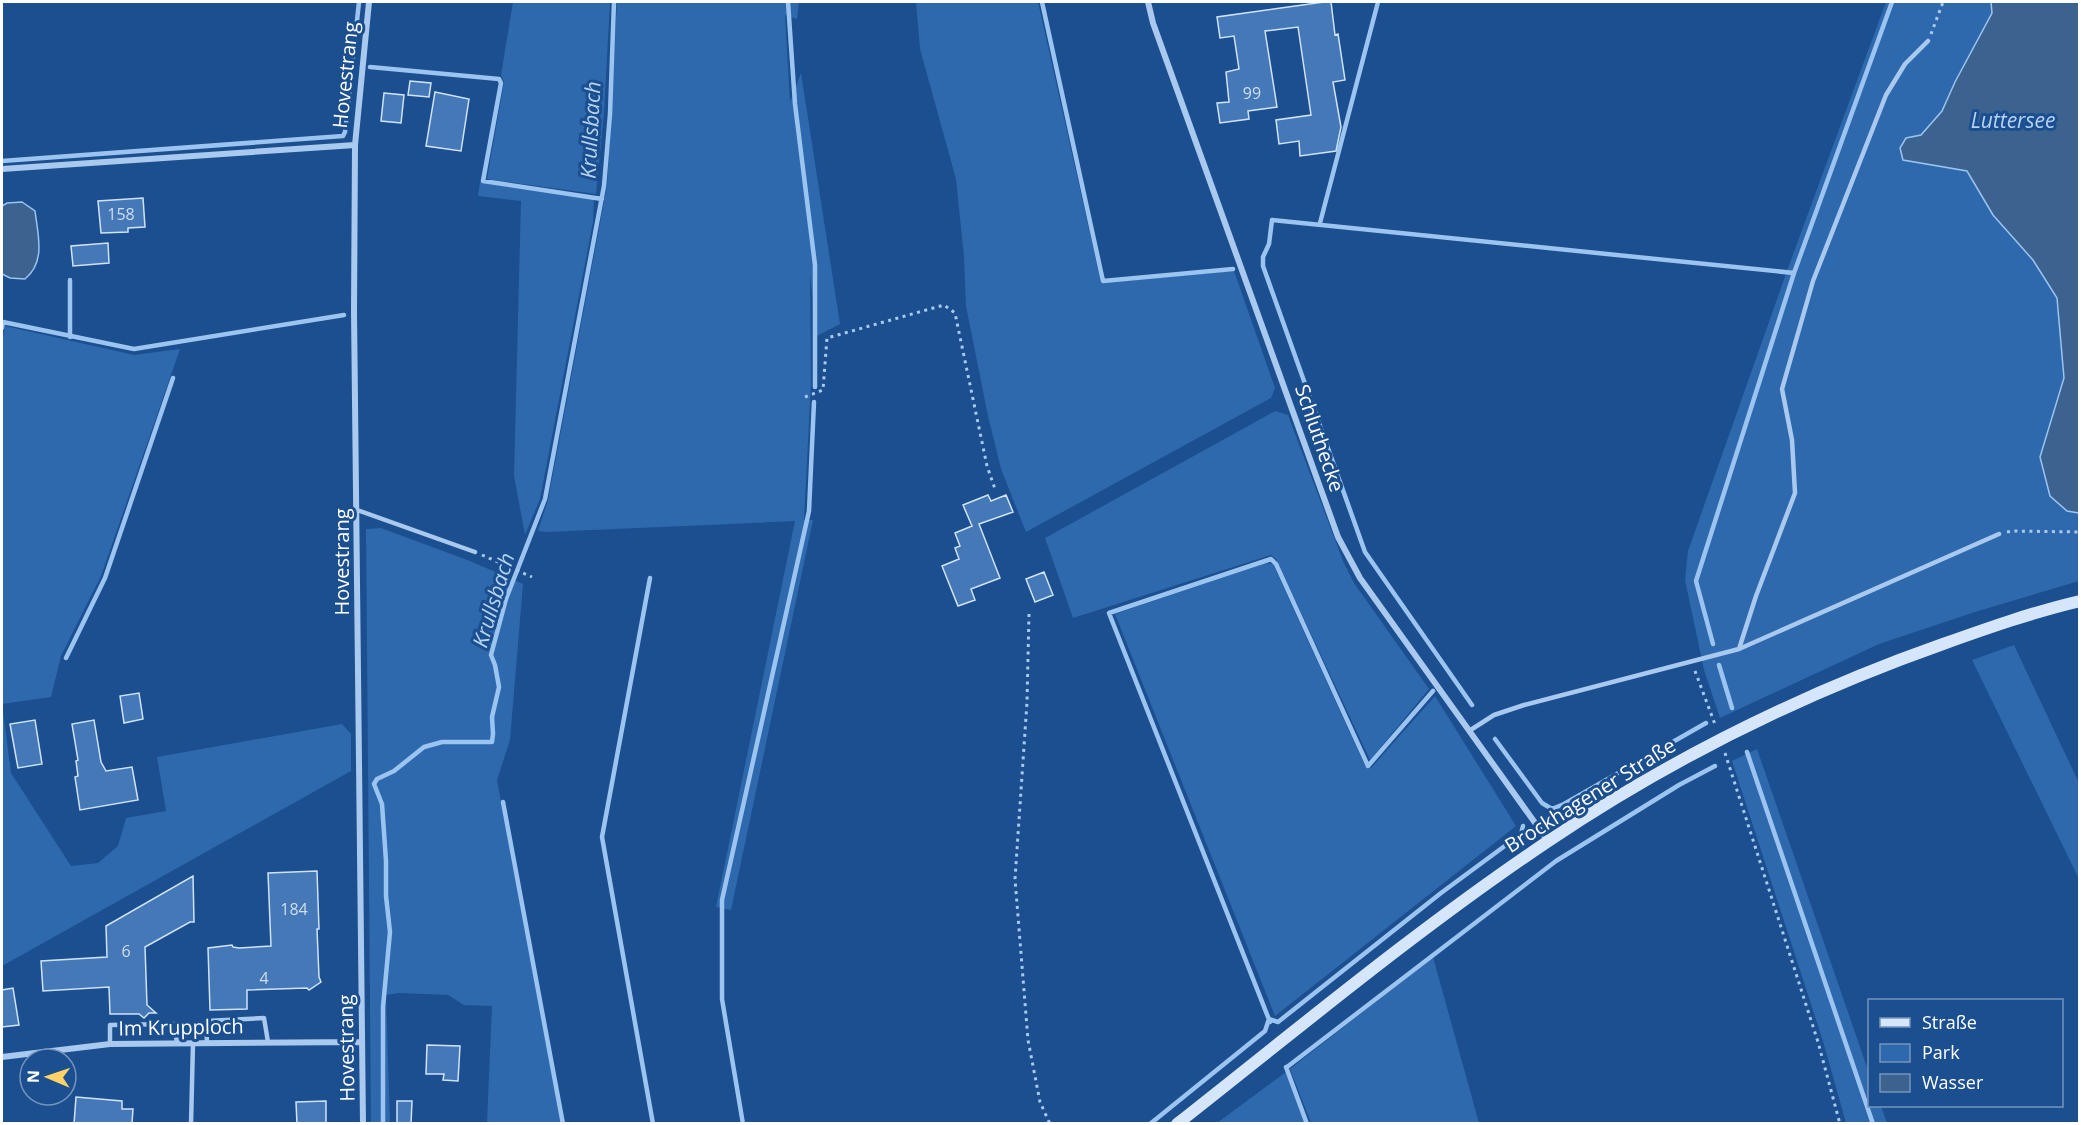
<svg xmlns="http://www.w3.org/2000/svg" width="2081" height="1125" font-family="'Open Sans',sans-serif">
	<rect width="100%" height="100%" fill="#1b4f8f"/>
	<path fill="#2e69ad" d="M513,2H610L604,113L596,194L487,179L504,82L501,75Z
		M617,2H799L797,19L785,15L790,102L801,73L840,324L817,336L810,274L811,383L804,520H813L731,910L716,907L795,521L547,532L538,531L548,500L607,186Z
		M916,2H1038L1101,283L1234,271L1275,388L1271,398L1026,532L1001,469L988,416L966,306L964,257L956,179L920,49Z
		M1886,2H1991L1992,13L1955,82L1942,111L1921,135L1906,138L1903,160L1967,171L1993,215L2033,260L2057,298L2064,378L2040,457L2067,511L2079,513V581L1975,612L1879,644L1720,718L1704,670L1685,580L1688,551L1788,268Z
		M480,182L594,199L593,222L540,499L525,535L514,476L521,201L478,196Z
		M5,326L134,355L180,349L101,576L61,656L51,697L2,704L11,773L71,866L98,863L118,846L126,818L166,811L157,757L342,724L351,734V771L2,966V344Z
		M1275,411L1288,415L1343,561L1354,583L1429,689L1370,760L1276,559L1271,555L1073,618L1045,538Z
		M381,528L470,561L523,584L510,740L497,780L561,1123H487L492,1006L464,1005L448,995L399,993L386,995L390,1123H371L366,529Z
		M1266,563L1273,564L1365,766L1371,768L1435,696L1516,826L1275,1016L1115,614Z
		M2014,645L2079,783V879L1972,660Z
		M1757,749L1869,1073L1870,1106H1881L1887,1123H1846L1823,1041L1732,761Z
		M1433,957L1479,1123H1311L1290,1069Z
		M1286,1072L1305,1123H1217Z"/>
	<path fill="#3c6290" stroke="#9cc4f0" stroke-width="1.5" d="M1991,2H2079V513L2067,511L2050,496L2040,457L2064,378L2057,298L2033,260L1993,215L1967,171L1903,160L1900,148L1906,138L1921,135L1942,111L1955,82L1992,13Z
		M22,202L35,211C38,235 46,262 25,279L10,278L2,274V206L7,203Z"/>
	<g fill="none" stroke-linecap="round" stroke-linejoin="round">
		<path stroke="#9cc4f0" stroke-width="4.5" d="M788,2L795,104L815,265V387
			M1042,2L1103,281L1233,269
			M370,67L499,79L501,83L483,181L602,199
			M2,161L343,136L345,132L359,2
			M1320,223L1378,2
			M70,280V337
			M2,328L3,322L134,349L344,315
			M650,578L602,837L653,1124
			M1713,644L1696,581L1794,273L1892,2
			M66,658L105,578L173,378
			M1719,665L1732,708
			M1472,705L1365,552L1263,266V257L1269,244L1272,220L1794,273
			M1495,739L1542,803L1552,809L1564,804L1706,723
			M1747,752L1873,1124
			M503,802L563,1124
			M1270,1022L1109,613L1271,559L1276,564L1368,766L1433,691
			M1286,1067L1307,1124
			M1287,1067L1556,861L1679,785L1715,766
			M383,1124V1007L390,932L386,896V861L382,804L374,784L377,779L394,771L424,747L442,742H492L493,734L492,717L499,687L495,665L491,655L506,599L545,499L604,186L610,114L614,2
			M743,1124L722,999V900L809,511L814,402
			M1150,1124L1265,1031L1269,1019L1278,1022L1441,893L1521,834L1523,826"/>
	</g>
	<path fill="#4478b7" stroke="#cfe3fa" stroke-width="1.5" d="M1324,2H1331L1335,35L1338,34L1345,80L1333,82L1341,127L1336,151L1300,156L1299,141L1279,144L1276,120L1311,115L1298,27L1265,31L1277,107L1248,111L1249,119L1220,123L1217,103L1229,102L1226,72L1239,69L1234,36L1220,38L1217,17Z
		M410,81L431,83L429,97L408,95Z
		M435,92L469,99L461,151L426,146Z
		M384,93L404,95L401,123L381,121Z
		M143,198L145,227L128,228V232L101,233L98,201Z
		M108,243L109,263L73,266L71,246Z
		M988,495L991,501L1006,495L1013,512L979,524L1000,578L971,589L975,600L958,606L942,566L959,559L955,548L960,546L955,533L972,526L963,505Z
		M1044,572L1053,595L1035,602L1026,579Z
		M139,693L143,719L124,723L120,696Z
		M35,720L42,764L18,768L10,724Z
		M94,720L101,762L106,771L132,767L138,800L80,810L75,777L78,776L76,761L78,760L72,724Z
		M317,871L319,929H317L319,977L321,982L309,990L307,988L247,990V1009L210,1010L208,948L232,945L233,947L239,948L271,946L268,873Z
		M193,876L194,922H190L145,947L147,1005L156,1013H149L144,1018L139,1014H110L109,987L43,991L41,961L107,957L106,926Z
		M13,988L19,1025L2,1027V990Z
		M427,1045L460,1046L458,1081L443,1080L444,1074H426Z
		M76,1097L122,1101V1109H133L132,1123L74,1124Z
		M326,1101V1124H297L296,1102Z
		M397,1101H412L411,1124H397Z"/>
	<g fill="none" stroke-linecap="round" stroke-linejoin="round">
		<path stroke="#a9c9ee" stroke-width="3" stroke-dasharray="3 4.5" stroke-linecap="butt" d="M1931,34L1943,2
			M805,397L823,390L827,338L944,305L955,313L987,466L995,489
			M2007,532L2013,531L2080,532
			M482,555L532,577
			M1029,614L1027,702L1015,879L1028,1040L1040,1102L1050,1124
			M1695,671L1716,727
			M1725,753L1818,1042L1840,1124"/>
		<path stroke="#a9c9ee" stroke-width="4.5" d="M357,510L475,552
			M1739,649L1756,596L1795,493L1792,440L1782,389L1813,281L1886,95L1905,64L1928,41
			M1469,731L1494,715L1524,705L1739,649L1999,534
			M207,1043L206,1021L264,1018L268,1042
			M110,1044V1025L174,1024L177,1043
			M191,1124L193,1043"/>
		<path stroke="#a9c9ee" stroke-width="6" d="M1148,2L1153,23L1338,537L1360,578L1548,841
			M2,169L355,145
			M2,1057L110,1044L362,1042
			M363,1124L354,311L355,145L369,2"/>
		<path stroke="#d6e6fa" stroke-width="12" d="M1177,1124C1299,1028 1419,928 1547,842C1670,759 1804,693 1943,644C1988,628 2033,612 2080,601"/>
	</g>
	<g text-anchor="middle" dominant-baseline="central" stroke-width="6" stroke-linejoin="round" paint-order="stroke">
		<g font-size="16" fill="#d0dded">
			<text x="1252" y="93">99</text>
			<text x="121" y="214">158</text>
			<text x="294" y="909">184</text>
			<text x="126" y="951">6</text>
			<text x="264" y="978">4</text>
		</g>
		<g font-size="20" fill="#fff" stroke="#1b4f8f">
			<text transform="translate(345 75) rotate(-84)">Hovestrang</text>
			<text transform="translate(1320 438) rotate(71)">Schluthecke</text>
			<text transform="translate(341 562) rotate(-90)">Hovestrang</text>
			<text transform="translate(1590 795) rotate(-32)">Brockhagener Straße</text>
			<text transform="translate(181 1027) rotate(-1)">Im Krupploch</text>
			<text transform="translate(346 1048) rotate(-91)">Hovestrang</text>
		</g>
		<g font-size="21" font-style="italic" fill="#b5d3f5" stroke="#1b4f8f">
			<text x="2013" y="120">Luttersee</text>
			<text transform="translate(590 130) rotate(-87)">Krullsbach</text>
			<text transform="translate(493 600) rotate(-73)">Krullsbach</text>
		</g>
	</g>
	<rect width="2081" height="1125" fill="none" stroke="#ffffff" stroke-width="6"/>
	<rect x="1868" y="999" width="195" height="108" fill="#1b4f8f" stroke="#7695bc" stroke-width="1.5"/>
	<rect x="1880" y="1018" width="30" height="9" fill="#d6e6fa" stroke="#7695bc" stroke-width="1.5"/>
	<text x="1922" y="1029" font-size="18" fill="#ffffff">Straße</text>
	<rect x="1880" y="1044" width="30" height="18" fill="#2e69ad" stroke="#7695bc" stroke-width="1.5"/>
	<text x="1922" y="1059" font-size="18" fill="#ffffff">Park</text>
	<rect x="1880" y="1074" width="30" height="18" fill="#3c6290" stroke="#7695bc" stroke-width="1.5"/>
	<text x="1922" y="1089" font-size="18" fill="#ffffff">Wasser</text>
	<g transform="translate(48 1077) rotate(272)"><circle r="28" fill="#1b4f8f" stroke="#7695bc" stroke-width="1.5"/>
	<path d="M0-4.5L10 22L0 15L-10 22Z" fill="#ffd166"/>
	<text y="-9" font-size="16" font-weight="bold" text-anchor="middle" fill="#ffffff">N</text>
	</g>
</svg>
